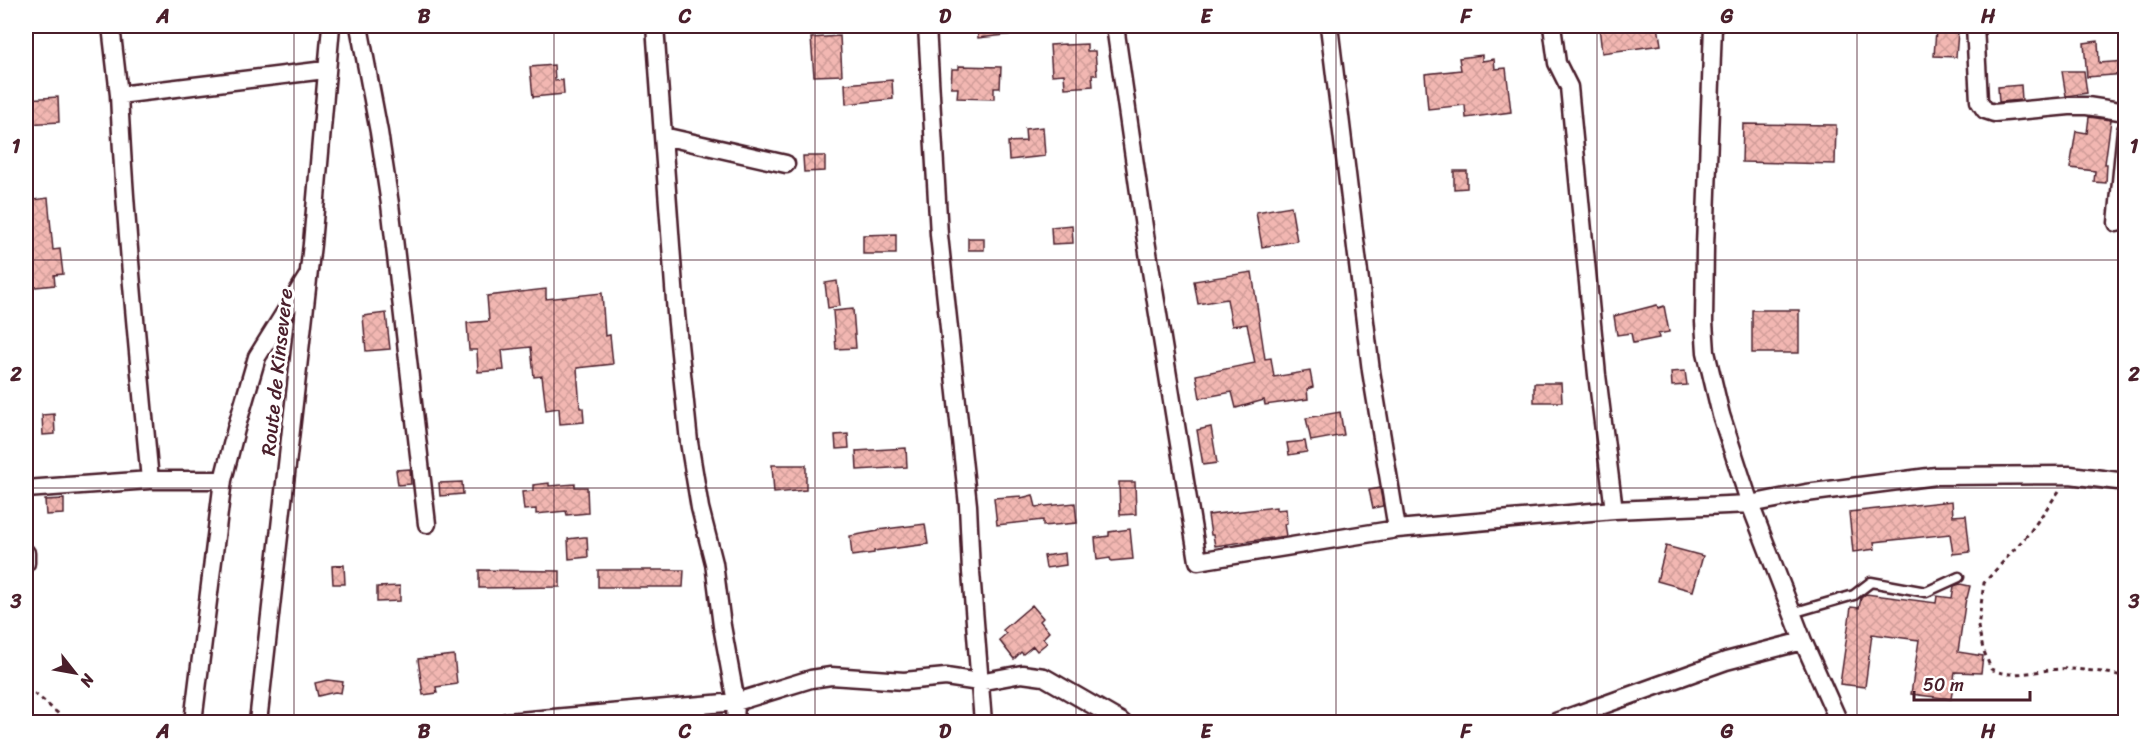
<svg xmlns="http://www.w3.org/2000/svg" width="2151" height="748" font-family="Sriracha,sans-serif">
	<defs>
		<pattern id="building-cross-hatch" width="8" height="8" patternUnits="userSpaceOnUse" patternTransform="scale(1.5)"><rect width="8" height="8" fill="#f2b7b2"/><path d="M0 0l8 8M0 8l8-8" fill="none" stroke="#d19d99"/></pattern>
	</defs>
	<rect width="100%" height="100%" fill="#fff"/>
	<filter id="ink" filterUnits="userSpaceOnUse"><feTurbulence type="fractalNoise" baseFrequency=".0167" numOctaves="2"/><feDisplacementMap in="SourceGraphic" scale="12" xChannelSelector="R" yChannelSelector="G"/><feConvolveMatrix kernelMatrix="1 2 1 2 8 2 1 2 1" color-interpolation-filters="sRGB"/></filter>
	<g filter="url(#ink)">
		<path fill="url(#building-cross-hatch)" stroke="#4a1f2b" stroke-width="1.5" d="M977,26H1015V34L978,38Z
			M1599,26H1658L1661,45L1602,53Z
			M1936,30L1958,32L1956,57L1934,56Z
			M840,36L842,75L814,76L811,38Z
			M2098,41L2099,63L2126,61V74L2087,77L2084,43Z
			M1065,44V45L1087,44V51H1095L1097,75H1092L1093,86L1065,88L1064,74L1052,75L1050,45Z
			M1482,55V61L1494,59L1495,69L1506,68L1511,112L1466,118L1465,105L1428,109L1425,74L1461,70L1459,58Z
			M554,65L555,81L563,80L564,94L533,97L530,67Z
			M959,66L1001,67L1000,88H994V99L957,98L958,88H951L952,69H959Z
			M2062,71H2084L2087,93L2066,96Z
			M892,80L893,99L846,104L845,84Z
			M2021,85L2022,100L1999,102L1998,87Z
			M58,97L59,122L26,124V99Z
			M2089,117L2111,120L2105,164H2107L2106,183L2094,182L2095,171L2070,168L2076,131L2087,133Z
			M1743,124L1836,125L1835,164L1742,162Z
			M1043,127L1045,156L1009,160L1008,142L1026,141L1025,129Z
			M803,156H825V171L804,172Z
			M1454,171H1467V188L1454,189Z
			M48,198L53,250L60,249L63,274L54,275L55,285L26,288V201Z
			M1291,206L1297,241L1262,247L1256,212Z
			M1072,225L1073,243L1052,244L1051,227Z
			M896,234V254H863V235Z
			M968,238H984V250H968Z
			M1252,272L1265,359L1271,358L1274,377L1310,371L1313,387L1307,389L1308,399L1265,405L1264,400L1236,408L1232,392L1200,398L1196,375L1255,363L1247,324L1232,326L1227,299L1198,304L1194,281Z
			M837,281L840,306L828,308L825,283Z
			M546,289V299L602,293L605,336L610,335L613,364L577,368L580,408H583L584,422L560,424L559,408L546,410L542,376L534,377L531,347L502,350L504,370L478,372L477,350H469L467,323L489,321L487,296Z
			M1657,305L1658,308L1664,306L1669,332L1658,334L1659,338L1633,343L1631,333L1617,335L1614,316Z
			M853,309L856,348L836,349L833,311Z
			M1752,310H1799V353H1752Z
			M386,313L390,349L366,351L363,316Z
			M1685,371L1687,385L1672,386L1671,372Z
			M1534,383H1561L1562,402H1534Z
			M1340,412L1344,435L1311,441L1306,418Z
			M54,414L55,434L43,435L42,415Z
			M1211,427L1217,463L1203,465L1197,430Z
			M848,434L849,448L836,449L835,435Z
			M1305,441L1307,452L1289,455L1287,443Z
			M906,448L907,467L857,470L856,451Z
			M772,465H806V490L774,493Z
			M410,469L411,484L398,485L396,470Z
			M462,482L463,494L440,496L439,483Z
			M1119,482H1135L1136,514L1120,515Z
			M549,483V486L575,484V487H587L588,513L567,515L566,511L536,514V509L524,510L522,492L533,491V485Z
			M1380,488L1383,506L1373,508L1369,490Z
			M1033,495L1036,507L1075,503L1077,523L1043,526V520L997,525L994,498L1021,496V498Z
			M64,499V514L46,515L45,500Z
			M1952,501L1953,516L1966,515L1970,552L1953,554L1950,534L1874,542L1875,549L1853,552L1849,512Z
			M1276,507V510L1286,509L1287,523L1284,524L1286,536L1215,546L1213,535H1211L1208,515Z
			M925,524L928,544L874,551V553L852,556L850,536L878,531V530Z
			M1130,529L1133,559L1111,561L1110,558L1097,560L1095,538L1109,536V532Z
			M584,537H587L588,557L569,559L568,539Z
			M1666,546L1703,556L1693,591L1657,581Z
			M1065,553L1066,565L1046,568L1044,556Z
			M344,565L345,584H333L332,566Z
			M479,570L560,571V587L479,588Z
			M598,570H684L683,587H598Z
			M1960,584L1970,586L1967,598H1966L1958,652L1983,656L1981,673L1955,672L1951,699L1911,694L1919,640L1872,634L1865,687L1840,684L1851,607L1859,608L1861,598L1866,594L1936,603L1937,596L1952,598L1954,586Z
			M400,586V601L377,602V587Z
			M1032,605L1043,618L1040,621L1049,632L1043,638L1047,643L1037,651L1033,646L1023,654L1021,652L1014,659L999,640L1006,634L1003,630Z
			M454,655L457,684L436,687L437,693L423,695L418,659Z
			M328,680L343,682L341,693L335,692L318,696L315,683Z"/>
		<g fill="none" stroke-linecap="round" stroke-linejoin="round">
			<g stroke="#4a1f2b" stroke-width="13">
				<path id="lane" d="M1792,613L1854,595L1871,582L1926,592L1959,577"/>
			</g>
			<g stroke="#4a1f2b" stroke-width="21">
				<path id="street" d="M111,26L119,95L325,70
					M359,26L379,132L390,204L427,524
					M655,26L676,314L689,442L700,508L714,563L722,626L736,702L735,722
					M927,26L939,235L968,505L971,572L983,722
					M1115,26L1145,234L1198,561L1397,529L1614,510L1750,504L1806,493L1936,476L2070,475L2126,482
					M1329,26L1371,371L1397,529
					M1552,26L1557,63L1569,87L1597,375L1614,510
					M1713,26L1705,247L1704,322L1706,352L1721,415L1750,504L1803,641
					M1975,26L1979,101L1985,110L1994,113L2069,106H2087L2126,112
					M119,95C125,224 138,352 150,480
					M663,136L786,164
					M2117,223L2126,130
					M26,489L150,480H223
					M26,553V563
					M193,722L223,480L236,429L257,357L307,277
					M258,722L312,244L331,26
					M507,722L736,702L811,679L831,676L904,681L946,677L979,682L1022,674L1044,677L1122,722
					M1556,722L1726,661L1803,641L1839,722"/>
			</g>
			<path stroke="#4a1f2b" stroke-width="3" stroke-dasharray="4.5 4.5" stroke-linecap="butt" d="M2059,491L2030,532L1984,583L1978,627L1983,649L1991,669C2014,681 2045,667 2070,669C2088,670 2108,672 2126,677
				M26,689C43,697 54,713 71,722"/>
			<use href="#lane" stroke="#fff" stroke-width="8"/>
			<use href="#street" stroke="#fff" stroke-width="16"/>
		</g>
	</g>
	<path fill="none" stroke="#4a1f2b" stroke-width="1.5" stroke-opacity="0.55" d="M294,26V722M554,26V722M815,26V722M1076,26V722M1336,26V722M1597,26V722M1857,26V722M26,260H2126M26,488H2126"/>
	<g text-anchor="middle" dominant-baseline="central" stroke-width="6" stroke-linejoin="round" paint-order="stroke">
		<g font-size="20" fill="#4a1f2b" stroke="#fff">
			<text transform="translate(277 372) rotate(-84)">Route de Kinsevere</text>
		</g>
	</g>
	<rect width="2151" height="748" fill="none" stroke="#fff" stroke-width="66"/>
	<g transform="translate(75 673) rotate(121)" stroke="#ffffff" stroke-width="4.5" paint-order="stroke">
	<path d="M0-4.5L10 22L0 15L-10 22Z" fill="#4a1f2b"/>
	<text y="-9" font-size="16" font-weight="bold" text-anchor="middle" fill="#4a1f2b">N</text>
	</g>
	<path d="M1914 691v9h116v-9" fill="none" stroke="#4a1f2b" stroke-width="3"/>
	<text x="1923" y="691" font-size="18" fill="#4a1f2b" stroke="#ffffff" stroke-width="4.5" paint-order="stroke">50 m</text>
	<rect x="33" y="33" width="2085" height="682" fill="none" stroke="#4a1f2b" stroke-width="2"/>
	<g font-size="20" text-anchor="middle" font-weight="bold" fill="#4a1f2b">
		<text x="163" y="23">A</text>
		<text x="424" y="23">B</text>
		<text x="685" y="23">C</text>
		<text x="945" y="23">D</text>
		<text x="1206" y="23">E</text>
		<text x="1466" y="23">F</text>
		<text x="1727" y="23">G</text>
		<text x="1988" y="23">H</text>
		<text x="16" y="153">1</text>
		<text x="2134" y="153">1</text>
		<text x="16" y="381">2</text>
		<text x="2134" y="381">2</text>
		<text x="16" y="608">3</text>
		<text x="2134" y="608">3</text>
		<text x="163" y="738">A</text>
		<text x="424" y="738">B</text>
		<text x="685" y="738">C</text>
		<text x="945" y="738">D</text>
		<text x="1206" y="738">E</text>
		<text x="1466" y="738">F</text>
		<text x="1727" y="738">G</text>
		<text x="1988" y="738">H</text>
	</g>
</svg>
